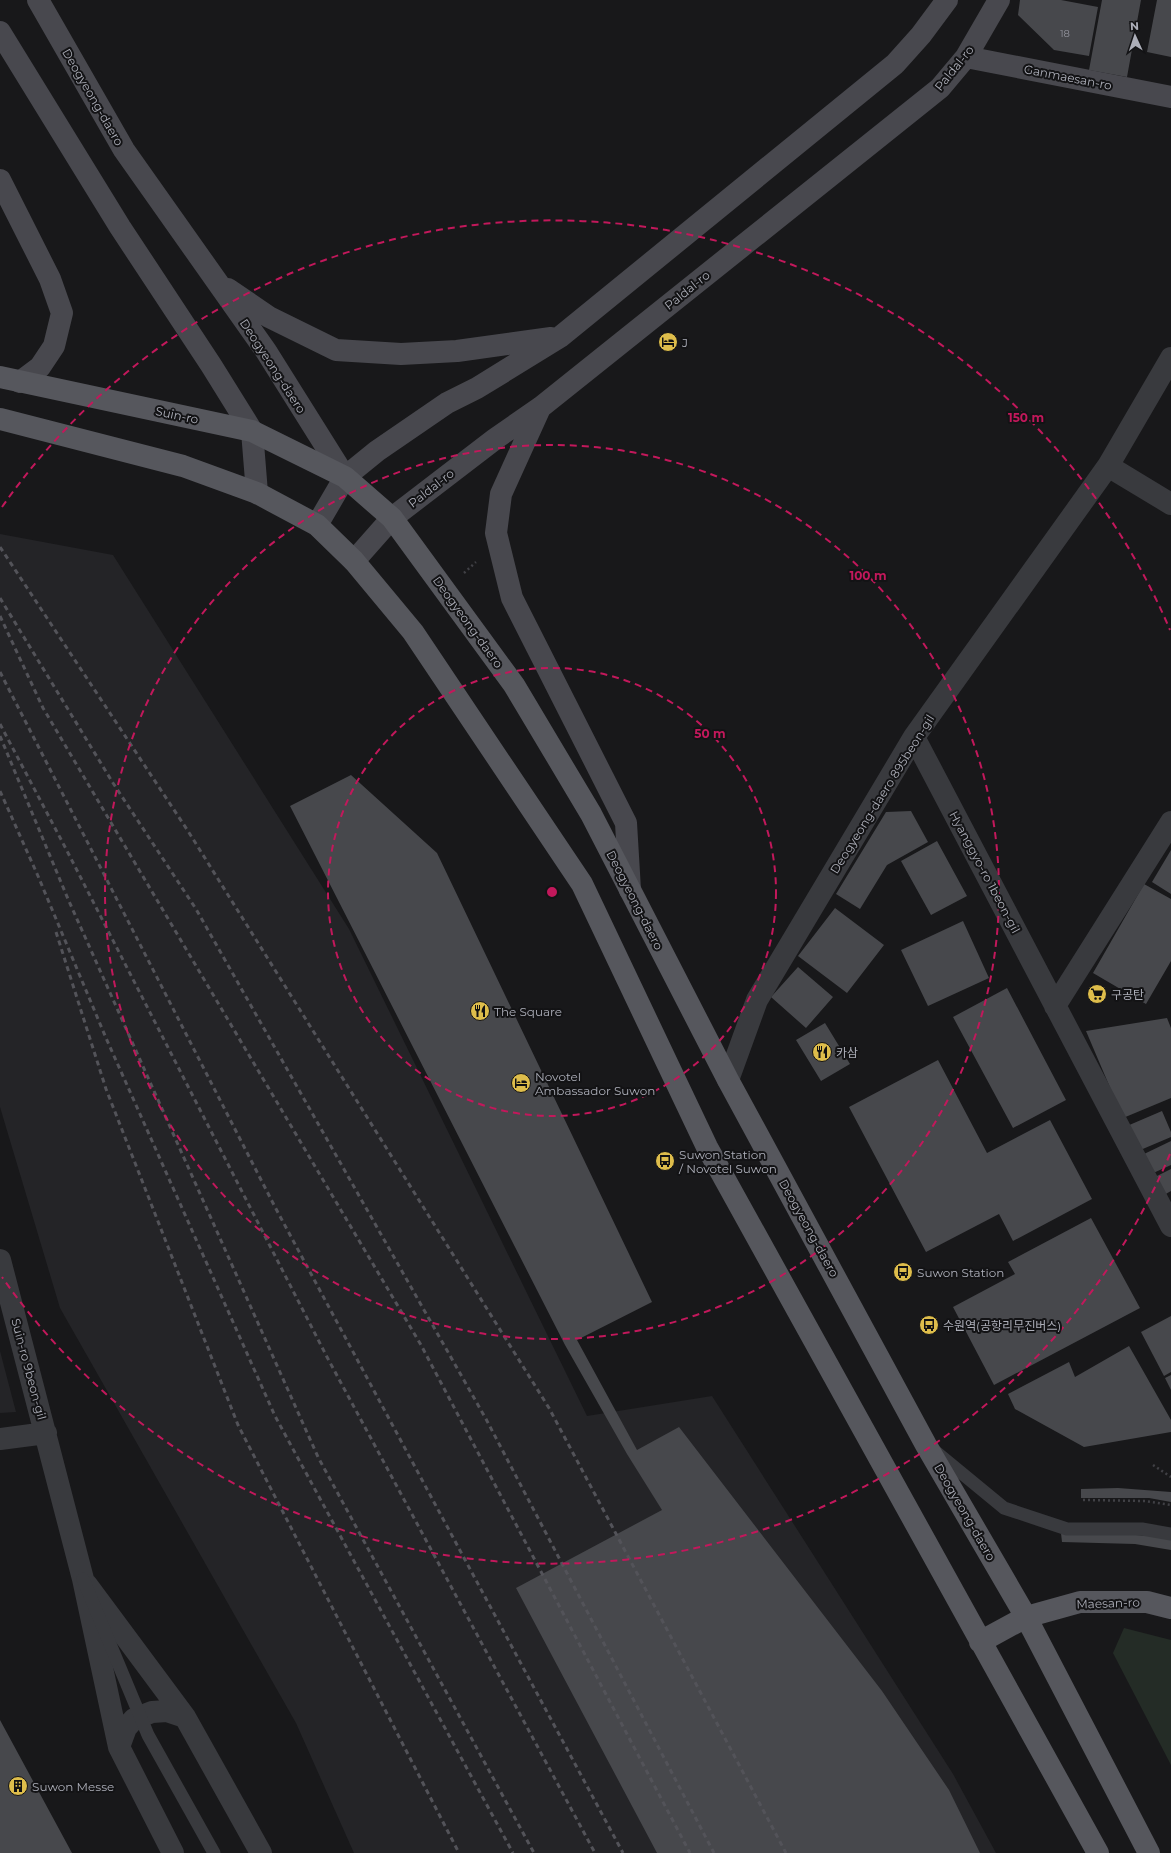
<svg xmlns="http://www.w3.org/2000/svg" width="1171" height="1853" font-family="Montserrat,'Noto Sans KR',sans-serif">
	<rect width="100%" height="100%" fill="#18181a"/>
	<path fill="#242427" d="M0,534L113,555L349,929L587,1416L712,1396L953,1774L996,1853H354L296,1723L60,1308L0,1107Z
		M0,1351L16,1412L0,1413Z"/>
	<path fill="#242c26" d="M1124,1628L1171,1640V1765L1113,1653Z"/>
	<path fill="#47484c" d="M1020,0H1061L1098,7L1089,56L1054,50L1018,15Z
		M1102,0H1141L1127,77L1089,70Z
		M1157,0H1171V57L1147,52Z
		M351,775L437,853L652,1302L577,1340L637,1450L679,1427L882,1691L949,1790L980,1853H657L516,1588L662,1510L627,1454L565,1345L290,806Z
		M911,811L928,842L887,865L860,909L836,894L886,812Z
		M937,841L967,896L931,915L901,861Z
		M1171,850V894L1152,882Z
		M1144,884L1171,899V961L1146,1004L1093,973Z
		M835,908L884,945L847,993L798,956Z
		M963,921L989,978L928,1006L901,950Z
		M798,967L833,997L806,1028L771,997Z
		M1007,988L1066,1100L1013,1128L953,1017Z
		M1167,1018L1171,1028V1098L1123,1118L1086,1031Z
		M825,1023L850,1064L821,1081L796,1040Z
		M938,1060L987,1153L1050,1120L1092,1199L1013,1241L999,1214L926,1252L849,1107Z
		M1162,1111L1171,1132V1137L1138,1151L1127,1126Z
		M1171,1141V1165L1151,1174L1142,1155Z
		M1171,1169V1191L1164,1195L1155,1177Z
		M1091,1218L1140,1308L994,1385L953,1307L1015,1274L1008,1262Z
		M1171,1316V1372L1164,1376L1141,1332Z
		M1129,1346L1171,1420V1432L1084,1447L1015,1409L1008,1394L1069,1362L1075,1377Z
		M1171,1375V1390L1165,1378Z
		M1118,1488L1171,1492V1502L1149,1498H1081V1489Z
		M1061,1533H1109L1163,1537L1171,1539V1550L1135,1544L1062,1542Z
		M0,1720L72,1853H0Z"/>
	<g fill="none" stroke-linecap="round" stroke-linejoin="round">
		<path stroke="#404045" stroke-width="2.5" stroke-dasharray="2 3" stroke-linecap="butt" d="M464,573L476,562
			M1153,1465L1171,1477
			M1083,1500L1145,1501L1171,1505"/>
		<path stroke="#393a3e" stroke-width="13" d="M936,1452L1004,1508L1067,1529H1142L1171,1534"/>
		<path stroke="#393a3e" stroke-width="22" d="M1108,466L1171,504
			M914,737L1171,1226
			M1055,1006L1171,822
			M728,1080L757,1000L914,737L1108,466L1171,358
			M0,1260L83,1579L119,1747L173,1853
			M0,1439L46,1433
			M87,1585L185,1717L261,1853
			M119,1747L126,1728L134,1719L152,1712L167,1711L185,1717"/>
		<path stroke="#48484e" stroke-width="22" d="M38,0L124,150L266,351L345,477
			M0,32L120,227L211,365L252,431L257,493
			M966,57L1171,97
			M0,180L50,279L62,313L54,346L40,367L20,382
			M228,289L269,317L336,350L401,354L457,351L551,338
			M540,408L501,494L496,533L512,598L626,823L630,890
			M317,525L345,477L377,451L447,403L477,388L560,337L895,64L921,35L947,0
			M354,561L392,518L495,439L541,407L940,88L966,57L999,0"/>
		<path stroke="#56575d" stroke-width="22" d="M0,377L252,431L345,477L392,518L514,685L591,814L728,1080L926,1445L1026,1617L1149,1853
			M0,419L183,466L257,493L317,525L354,561L413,632L582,884L707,1147L1098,1853
			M980,1642L1026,1617L1080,1602H1147L1171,1608"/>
		<path stroke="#535359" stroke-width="3" stroke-dasharray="5 4" stroke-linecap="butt" d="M0,547L188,831L549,1408L786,1853
			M0,598L113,783L196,909L486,1419L714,1853
			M0,616L43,708L421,1345L690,1853
			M0,672L275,1207L623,1853
			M0,724L65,847L327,1357L595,1853
			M0,736L68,899L318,1457L534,1853
			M0,791L38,876L106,1038L275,1416L513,1853
			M56,932L106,1089L238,1425L459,1853"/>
		<path stroke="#393a3e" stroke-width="13" d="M83,1579L148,1735L214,1853"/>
	</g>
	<g fill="none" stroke="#c2185b" stroke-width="2" stroke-dasharray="7 5">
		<circle cx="552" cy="892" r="224"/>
		<circle cx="552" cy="892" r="447"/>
		<path d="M1170 1154A671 671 0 0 1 2 1277M2 507A671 671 0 0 1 1170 630"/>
	</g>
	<defs>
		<g id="hotel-disc" transform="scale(1)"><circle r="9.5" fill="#debd4b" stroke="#131315"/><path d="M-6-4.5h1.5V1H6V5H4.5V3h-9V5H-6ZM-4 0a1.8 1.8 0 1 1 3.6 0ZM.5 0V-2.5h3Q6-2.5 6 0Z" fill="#111"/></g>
		<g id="supermarket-disc" transform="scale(1)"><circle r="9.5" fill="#debd4b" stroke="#131315"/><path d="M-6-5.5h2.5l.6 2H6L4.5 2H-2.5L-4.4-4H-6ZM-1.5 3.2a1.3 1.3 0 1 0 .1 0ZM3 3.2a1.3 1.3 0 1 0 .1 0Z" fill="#111"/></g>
		<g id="restaurant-disc" transform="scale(1)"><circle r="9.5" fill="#debd4b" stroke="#131315"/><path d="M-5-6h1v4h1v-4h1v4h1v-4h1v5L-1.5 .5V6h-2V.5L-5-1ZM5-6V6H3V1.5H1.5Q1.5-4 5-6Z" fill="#111"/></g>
		<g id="bus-disc" transform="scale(1)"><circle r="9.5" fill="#debd4b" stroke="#131315"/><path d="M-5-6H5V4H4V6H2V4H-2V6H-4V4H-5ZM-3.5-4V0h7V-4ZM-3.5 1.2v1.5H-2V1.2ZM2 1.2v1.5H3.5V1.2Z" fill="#111"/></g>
		<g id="building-disc" transform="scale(1)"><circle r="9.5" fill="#debd4b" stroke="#131315"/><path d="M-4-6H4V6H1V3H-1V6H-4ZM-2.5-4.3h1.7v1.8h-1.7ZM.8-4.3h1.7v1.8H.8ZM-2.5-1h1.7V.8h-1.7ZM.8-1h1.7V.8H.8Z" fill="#111"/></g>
	</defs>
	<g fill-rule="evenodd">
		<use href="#hotel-disc" x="668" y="342"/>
		<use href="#supermarket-disc" x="1097" y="994"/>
		<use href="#restaurant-disc" x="480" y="1011"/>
		<use href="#restaurant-disc" x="822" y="1052"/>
		<use href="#hotel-disc" x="521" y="1083"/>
		<use href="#bus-disc" x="665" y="1161"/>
		<use href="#bus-disc" x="903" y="1272"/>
		<use href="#bus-disc" x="929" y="1325"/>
		<use href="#building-disc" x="18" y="1786"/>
	</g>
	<g text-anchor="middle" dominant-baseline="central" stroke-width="4" stroke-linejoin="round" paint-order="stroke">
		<g font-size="10" fill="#93949d">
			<text x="1065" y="33">18</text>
		</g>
		<g font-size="12" fill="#acaeb8" stroke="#131315">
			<text transform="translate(954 68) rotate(-51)">Paldal-ro</text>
			<text transform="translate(1068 77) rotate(11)">Ganmaesan-ro</text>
			<text transform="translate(93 97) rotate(60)">Deogyeong-daero</text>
			<text transform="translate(687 290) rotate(-39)">Paldal-ro</text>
			<text transform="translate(273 366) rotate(57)">Deogyeong-daero</text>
			<text transform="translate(177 415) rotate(12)">Suin-ro</text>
			<text transform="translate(431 488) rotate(-38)">Paldal-ro</text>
			<text transform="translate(468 622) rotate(54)">Deogyeong-daero</text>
			<text transform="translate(882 794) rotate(-58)">Deogyeong-daero 895beon-gil</text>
			<text transform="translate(985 872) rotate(62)">Hyanggyo-ro 1beon-gil</text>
			<text transform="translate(635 900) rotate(63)">Deogyeong-daero</text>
			<text transform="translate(809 1228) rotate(61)">Deogyeong-daero</text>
			<text transform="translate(29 1369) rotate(75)">Suin-ro 9beon-gil</text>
			<text transform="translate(965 1512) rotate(60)">Deogyeong-daero</text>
			<text transform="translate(1108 1603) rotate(-2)">Maesan-ro</text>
		</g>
		<g font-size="12" fill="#acaeb8" stroke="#131315" text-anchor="start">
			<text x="682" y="342">J</text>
			<text x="1111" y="994">구공탄</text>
			<text x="494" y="1011">The Square</text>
			<text x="836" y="1052">카삼</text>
			<text x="535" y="1076">Novotel<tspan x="535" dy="14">Ambassador Suwon</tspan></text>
			<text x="679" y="1154">Suwon Station<tspan x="679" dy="14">/ Novotel Suwon</tspan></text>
			<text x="917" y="1272">Suwon Station</text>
			<text x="943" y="1325">수원역(공항리무진버스)</text>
			<text x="32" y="1786">Suwon Messe</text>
		</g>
	</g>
	<circle cx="552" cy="892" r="6" fill="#c2185b" stroke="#131315" stroke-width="2"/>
	<g font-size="12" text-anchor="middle" font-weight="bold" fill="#c2185b" stroke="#131315" stroke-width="4" stroke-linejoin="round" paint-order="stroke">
		<text x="1026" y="422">150 m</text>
		<text x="868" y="580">100 m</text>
		<text x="710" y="738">50 m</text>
	</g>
	<g transform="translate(1135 36) rotate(357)" stroke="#131315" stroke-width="3" paint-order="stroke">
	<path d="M0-3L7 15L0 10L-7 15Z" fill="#acaeb8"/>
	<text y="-6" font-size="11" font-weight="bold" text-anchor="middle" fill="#acaeb8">N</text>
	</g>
</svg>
